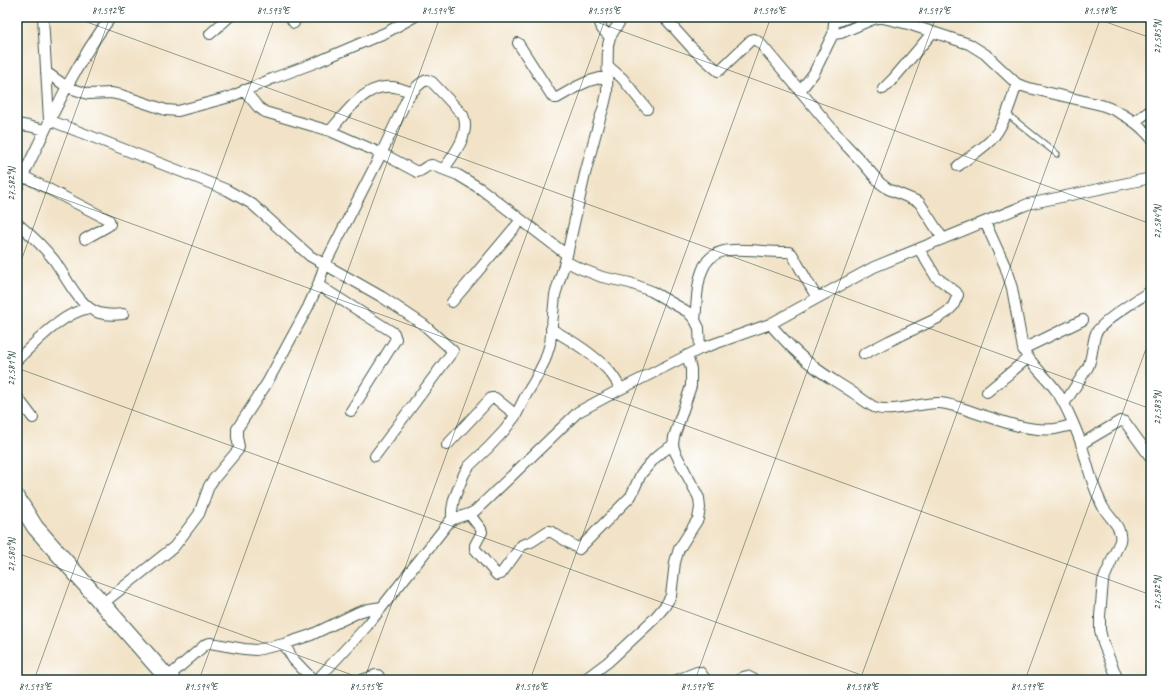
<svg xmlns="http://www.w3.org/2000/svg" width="1168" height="697" font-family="Caveat,sans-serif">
	<rect width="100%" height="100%" fill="#fff"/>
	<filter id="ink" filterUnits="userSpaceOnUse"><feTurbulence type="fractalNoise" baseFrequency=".025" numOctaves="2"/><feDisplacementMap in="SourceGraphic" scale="8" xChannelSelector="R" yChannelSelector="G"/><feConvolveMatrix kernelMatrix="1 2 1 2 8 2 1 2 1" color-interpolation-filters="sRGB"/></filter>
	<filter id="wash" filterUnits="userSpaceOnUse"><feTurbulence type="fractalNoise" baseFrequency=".012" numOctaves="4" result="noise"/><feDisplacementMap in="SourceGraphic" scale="16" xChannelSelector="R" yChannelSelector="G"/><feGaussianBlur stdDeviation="0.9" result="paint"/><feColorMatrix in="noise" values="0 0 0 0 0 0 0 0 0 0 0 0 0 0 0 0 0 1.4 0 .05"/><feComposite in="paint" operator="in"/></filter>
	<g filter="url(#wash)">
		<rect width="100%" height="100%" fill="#f2e3c8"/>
	</g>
	<g filter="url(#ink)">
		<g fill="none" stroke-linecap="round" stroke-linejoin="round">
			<g stroke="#3f564a" stroke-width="7">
				<path id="lane" d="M1007,114L1057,154"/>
			</g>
			<g stroke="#3f564a" stroke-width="12">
				<path id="street" d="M43,17L49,120L195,177L227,190L252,204L310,256L382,297L424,325L453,351L375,456
					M290,17L294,23
					M598,17L602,29L610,37
					M664,17L691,47L718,71L720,70L751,40L754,39L760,43L844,143L862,162L880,183L888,189L919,202L943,239
					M834,23L849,17
					M210,34L229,17
					M833,34L841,33L871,20L877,18H883L908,24L969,44L985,54L1017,84L1029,88L1101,105C1120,111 1139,123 1151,138
					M518,43L552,96L554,98H557L578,86L589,81L607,76
					M608,66L622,78L647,109
					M46,72L67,87L88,94L111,93L121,95L166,110L178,111L230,97L274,78L317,62L387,32L414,17
					M883,89L894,78L933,32
					M244,90L258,107L265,112L330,131L387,156L417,172C423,171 426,165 432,165L458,175L481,189L567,255
					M800,91L814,73L833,34L834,23V17
					M1134,122L1151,110
					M17,124L28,126L45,130
					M330,131C352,105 374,73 411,93
					M958,166C969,157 981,150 991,140C1005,125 1010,103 1017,84
					M23,176L109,220L110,224L108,226L85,239
					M17,188C46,130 71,69 111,17
					M985,222L1005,266L1012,288L1023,349C1032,367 1049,378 1059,395C1067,408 1077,431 1082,446C1087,463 1091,482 1099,498C1100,501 1101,504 1103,507C1109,518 1123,527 1120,541L1103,581L1100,616V630L1103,643L1118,680
					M17,223C30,234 43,246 54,260C65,275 79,307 99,313C106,315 115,315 123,314
					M565,261L579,268L602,277L630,283L651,291L688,312L695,320L699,328L700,349
					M318,285L394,333L396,339L351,411
					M452,302L521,220
					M695,320C697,304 696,286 702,271C712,243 741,250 764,251C772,252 781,252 789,252L792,254L817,298
					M770,324C783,339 797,354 813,366C824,375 837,382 849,390C857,395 865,402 874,407C892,414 921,402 940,403C952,404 964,409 976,413C1001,421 1028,432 1055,429C1061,428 1067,426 1073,425
					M551,329C571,340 591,352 607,369C612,374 617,382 621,389
					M1023,349L1083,320
					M864,354L889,341L938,318L947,312L953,306L958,295L956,292L936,277L919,249
					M17,360C36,342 62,313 89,308
					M987,392L1028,358
					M17,397L33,418
					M1064,404L1088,367C1093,356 1092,343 1096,333C1103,320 1138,299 1151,291
					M1081,444L1120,421L1125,422L1151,458
					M447,445L491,398H495L516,415
					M470,515L481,529L482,532L475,545V549L497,575L501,574L522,545L531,542L548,531H550L579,549L631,496L641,474L654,459L662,452L673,445
					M452,519V510L454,499L464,474L469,466L488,448L504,431L516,415L526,395L535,380L545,360L550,344L555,295L567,255L585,174L598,125L604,106L607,93L608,45L610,37L615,29L623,17
					M102,604L174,547L199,514L209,486L213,480L238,450L239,447L237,437V429L267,383L308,307L318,285L325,264L381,154L407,99C412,92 418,83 427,80L432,82L463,115C471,134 454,154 444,169
					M284,644L293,659L313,680
					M168,677L206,644L210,643L244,649L256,650L284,644L311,635L359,612L369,609L382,607
					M317,680L367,626L450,521C458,516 467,516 475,511L578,412L617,391L700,349L770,324L874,267L1028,204L1151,178
					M362,680L376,675H378L381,680
					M584,680L608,662L654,619L665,606L671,596L675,562L679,549L698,519L700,508L699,498L675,452L673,445L674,437L691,386V369L687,355
					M677,680L697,672H700L706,680
					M740,680L743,677L747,676L755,680"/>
			</g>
			<g stroke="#3f564a" stroke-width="18">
				<path id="primary" d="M17,498L35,527L164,674L172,680"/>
			</g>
			<use href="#lane" stroke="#fff" stroke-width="5"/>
			<use href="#street" stroke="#fff" stroke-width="10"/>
			<use href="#primary" stroke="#fff" stroke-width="16"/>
		</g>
	</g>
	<path fill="none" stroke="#1f3d34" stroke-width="1" stroke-opacity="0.45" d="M73,17L1151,409M583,17L1151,224M1092,17L1151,38M17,182L1151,595M17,272L110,17M17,368L875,680M17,553L366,680M34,680L275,17M199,680L440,17M364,680L606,17M530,680L771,17M695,680L936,17M860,680L1101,17M1025,680L1151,335"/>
	<rect width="1168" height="697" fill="none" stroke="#fff" stroke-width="44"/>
	<rect x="22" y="22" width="1124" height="653" fill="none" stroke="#1f3d34" stroke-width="1.5"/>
	<g font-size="10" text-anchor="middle" fill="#1f3d34">
		<text x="108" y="14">81.592°E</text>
		<text x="273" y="14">81.593°E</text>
		<text x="438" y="14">81.594°E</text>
		<text x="604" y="14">81.595°E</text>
		<text x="769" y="14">81.596°E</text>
		<text x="934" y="14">81.597°E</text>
		<text x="1100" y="14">81.598°E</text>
		<text transform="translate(1157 37) rotate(-90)" y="4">27.585°N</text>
		<text transform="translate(11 184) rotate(-90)" y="4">27.582°N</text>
		<text transform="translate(1157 222) rotate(-90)" y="4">27.584°N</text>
		<text transform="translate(11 369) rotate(-90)" y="4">27.581°N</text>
		<text transform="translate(1157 408) rotate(-90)" y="4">27.583°N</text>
		<text transform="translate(11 555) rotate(-90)" y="4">27.580°N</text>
		<text transform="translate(1157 593) rotate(-90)" y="4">27.582°N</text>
		<text x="35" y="690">81.593°E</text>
		<text x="201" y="690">81.594°E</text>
		<text x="366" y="690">81.595°E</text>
		<text x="531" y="690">81.596°E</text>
		<text x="697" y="690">81.597°E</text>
		<text x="862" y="690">81.598°E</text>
		<text x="1027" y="690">81.599°E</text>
	</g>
</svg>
